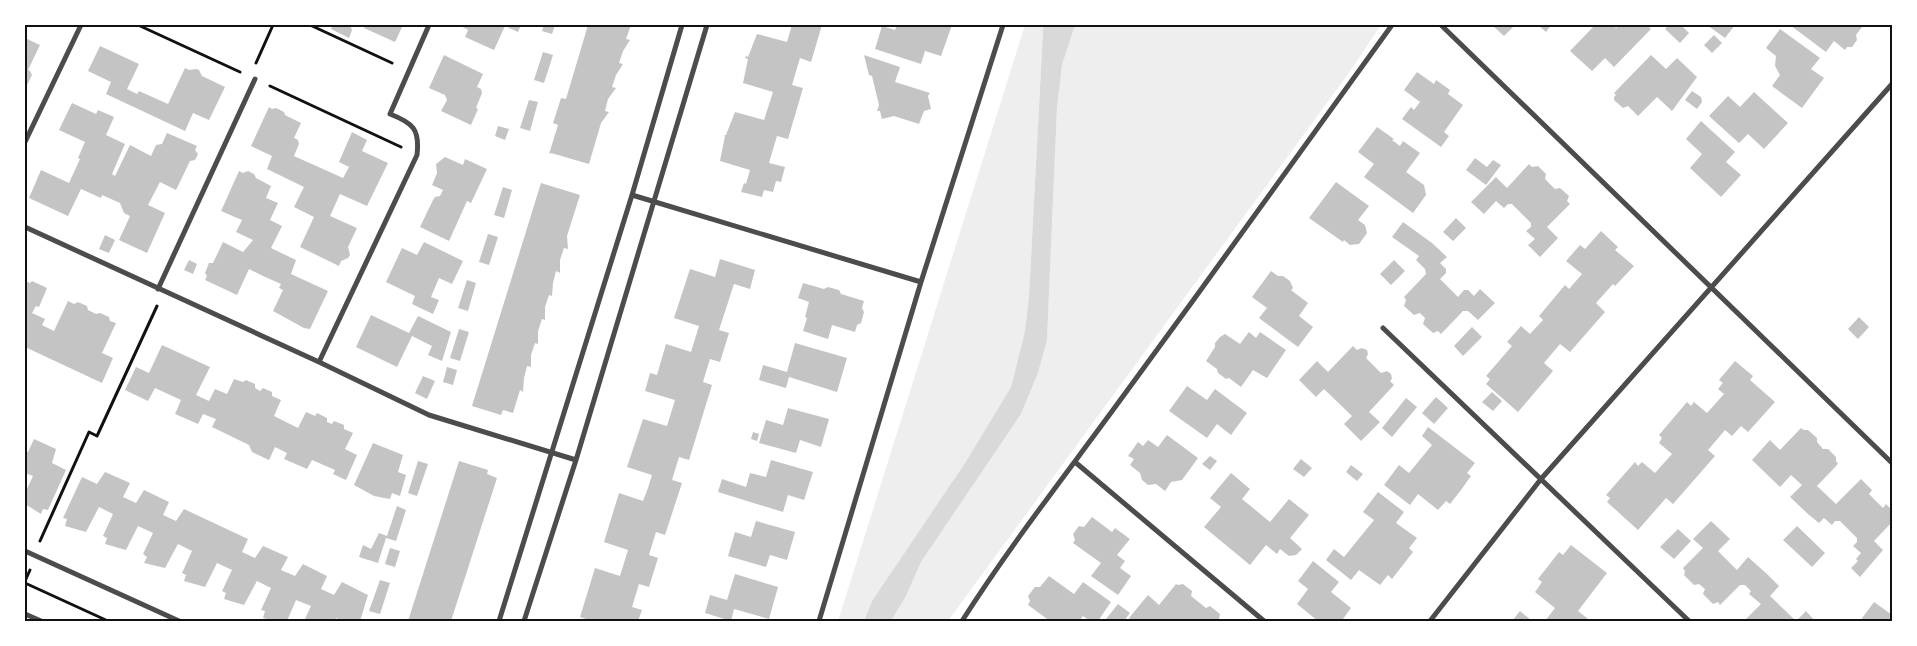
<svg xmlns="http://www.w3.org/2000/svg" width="1917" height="646" font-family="'Source Sans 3',sans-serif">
	<rect width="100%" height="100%" fill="#fff"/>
	<path fill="#eee" d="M1025,25H1044L1043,31L1029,296L1025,331L1011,387L965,463L872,601L864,621H838Z
		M1075,25H1381L1348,74L948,621H891L906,596L921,562L1021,414L1038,373L1047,340L1057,108L1062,65Z"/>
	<path fill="#d9d9d9" d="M1044,25H1075L1062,65L1057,108L1047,340L1038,373L1021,414L921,562L906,596L891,621H864L872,601L965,463L1011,387L1025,331L1029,296L1043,31Z"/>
	<path fill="#c4c4c4" d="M333,25H350L352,30L349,38L331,29Z
		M366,25H403L395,42L364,28Z
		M459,25H521L518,32L505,26L494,50L465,37L468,30Z
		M544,25H555L552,34L542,31Z
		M588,25H631L626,39L630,40L623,51L619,63L623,64L616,75L612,87L616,88L608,99L605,111L609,112L601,123L589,164L551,153L549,154L558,125L553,123L561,98L566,99Z
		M792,25H822L811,62L800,58L792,85L803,88L788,139L777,136L769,163L785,167L781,182L776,181L773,192L764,190L762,197L741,192L744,183L746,184L750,170L720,161L725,136H723L726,135L735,112L764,120L773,92L743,83L748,59L745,58L746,56L748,57L757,34L787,42Z
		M897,25H952L941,56L925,51L921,64L875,49L882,26L895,30Z
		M1492,25H1515L1504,36Z
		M1538,25H1551L1546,32Z
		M1595,25H1613L1616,28L1620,25H1647L1651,29L1614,67L1605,58L1592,71L1570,51Z
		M1669,25H1681L1689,33L1680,43L1665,29Z
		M1707,25H1735L1725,38Z
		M1790,25H1859L1862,27L1856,35L1857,40L1852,47H1847L1845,50L1834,41L1826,52Z
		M1780,29L1820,58L1811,69L1824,78L1802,108L1772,86L1780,75L1775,66L1776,56L1766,48Z
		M1714,35L1722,43L1712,53L1704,45Z
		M25,38L40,45L28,70L30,71L32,75L25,89Z
		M100,46L139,64L127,89L137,94L139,91L168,104L185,68L189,70L196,69L199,70L202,76L225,87L209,120L193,113L185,131L106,94L111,82L88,71Z
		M543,52L553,55L544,83L534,80Z
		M444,55L483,74L477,87L481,89L482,93L476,108L478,109L471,125L441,111L447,100L445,95L429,88Z
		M864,55L900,67L895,82L930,93L928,96L931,109L924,111L919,124L894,116L882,119L880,111H877L879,105L872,76L869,75Z
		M1651,55L1666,69L1677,58L1697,77L1672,111L1657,97L1638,116L1628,106L1623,108L1614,100V97L1616,95L1614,93Z
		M1417,72L1434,84L1436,80L1450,90L1448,94L1463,105L1444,132L1449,136L1441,147L1402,119L1411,107L1414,110L1420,102L1404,90Z
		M1692,91L1701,97L1702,102L1697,109L1685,100Z
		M1754,92L1788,123L1764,149L1748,134L1739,143L1709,116L1728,96L1740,107Z
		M529,100L538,102L530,131L520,128Z
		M72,103L96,114L98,110L114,117L106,135L125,144L112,174L115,176L130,145L151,156L156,145L162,144L167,133L197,146L195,150L198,154L195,160L190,161L176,190L160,182L148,205L165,213L147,253L119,240L130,216L124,213L120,203L102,195L101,198L81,189L68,216L29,198L41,170L69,183L80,159L78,158L85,142L59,130Z
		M269,107L272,109L276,108L284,112L285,115L301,123L294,138L298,140L299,144L294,156L343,178L349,167L339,162L352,132L367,140L362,151L388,163L367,206L340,194L330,216L357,228L348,247L350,255L348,258L341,261L339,266L300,247L314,217L294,207L304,187L267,169L272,156L251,146Z
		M1701,121L1735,152L1726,162L1741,175L1721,197L1690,168L1702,154L1686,139Z
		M498,126L509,129L505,140L495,136Z
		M1377,127L1394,139L1392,140L1400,146L1403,141L1420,153L1406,172L1424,185L1426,195L1413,213L1364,177L1374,164L1358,152Z
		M445,157L463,165L465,159L487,169L471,203L467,201L449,241L420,227L433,200L435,197L440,196L443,190L432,185L437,173L436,164Z
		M1475,158L1487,167L1493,160L1501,165L1486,185L1466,170Z
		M1529,164L1532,167L1538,166L1546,174L1545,179L1555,189L1560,188L1569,196L1567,201L1570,204L1547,227L1558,238L1540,257L1528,245L1535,239L1526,231L1531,227V223L1512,204H1508L1504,208L1496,201L1484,214L1471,202L1496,177L1507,188Z
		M239,171L243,173L248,171L254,174L256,178L271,186L266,198L278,203L270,220L282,226L271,248L296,260L291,274L328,291L310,329L304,328L273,311L283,290L279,288L281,284L263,276L249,269L237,295L205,280L207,276L205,273L209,263H213L223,242L243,252L253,240L236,232L242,220L221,211Z
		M1336,182L1369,206L1358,220L1365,225L1367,233L1359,244L1350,245L1344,240L1343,242L1309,218Z
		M541,183L580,195L567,236L568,249L564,248L560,260V273L556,271L553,283L552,296L549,295L545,307V320L542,319L538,331V344L535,343L531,355V367L527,366L524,378L523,392L520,390L513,413L503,410L501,415L472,406Z
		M503,187L512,190L504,218L494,215Z
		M1456,218L1466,228L1453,241L1443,232Z
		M1403,222L1432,243L1447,257L1440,263L1446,269V273L1440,279L1458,297L1464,290H1468L1474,296L1480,289L1495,303L1478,320L1468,311H1463L1441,334L1438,331L1433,333L1423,324L1425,318L1420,313L1414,315L1404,306L1406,300L1404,297L1426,274L1425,269L1416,260L1419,256L1392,237Z
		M1601,231L1618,247L1615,250L1634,266L1615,286L1613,284L1596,303L1605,312L1570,352L1560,344L1544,363L1553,371L1518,412L1486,384L1490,379L1486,376L1512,346L1507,342L1521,326L1530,334L1543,320L1539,316L1565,285L1569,289L1582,274L1566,261L1580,245L1585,249Z
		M488,234L498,237L489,265L479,262Z
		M105,235L115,240L109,253L99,249Z
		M424,242L463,261L452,284L439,278L431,297L439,300L433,314L412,304L415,296L386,282L402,248L417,255Z
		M720,259L755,270L750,289L734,284L719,330L729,333L720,362L710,359L703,382L712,385L689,460L679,457L672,480L682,483L665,535L656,532L649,555L658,558L649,587L639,584L632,607L642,610L638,621H592L580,617L595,568L620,576L628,550L604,542L619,493L643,501L648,488L652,475L627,467L643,419L667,426L675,400L645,391L650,373L657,375L666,344L691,352L699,326L674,318L690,269L715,277Z
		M189,260L197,264L193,274L184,270Z
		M1394,260L1405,271L1391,285L1380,274Z
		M1271,271L1278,276H1283L1290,281L1293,288L1291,290L1308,303L1299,316L1313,327L1298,347L1259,318L1267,308L1252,297Z
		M467,280L476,283L468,311L458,308Z
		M25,281L30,283L32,281L47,288L39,307L36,306L32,313L45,319L42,325L54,331L68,301L74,304L78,302L87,306L88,310L96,314L100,313L109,317L110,321L116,323L102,353L113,358L102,383L25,347Z
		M803,283L824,289L828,287L839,290L841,294L864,301L862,308L864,312L861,323L857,325L855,332L832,325L828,339L803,331L807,318L805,317L809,302L798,298Z
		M371,315L409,333L418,316L451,332L442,361L428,355L432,346L412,336L397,367L356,347Z
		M1859,317L1869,327L1858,339L1848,329Z
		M1472,327L1482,337L1463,356L1454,346Z
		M459,329L469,332L460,361L450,358Z
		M1249,332L1256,338L1260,332L1286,350L1267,378L1253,370L1241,387L1229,378L1226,379L1218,373L1217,369L1206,361L1215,347V343L1220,337L1225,334L1240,344Z
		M795,343L847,358L837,392L789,377L786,388L759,380L763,365L787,372Z
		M162,345L210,367L196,395L209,401L215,389L227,394L234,379L243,382L246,380L255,384V388L260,391L263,388L272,392V396L281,400L274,416L298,428L306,412L315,416L317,413L327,418V422L332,424L334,421L344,425V429L353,433L345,449L357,455L346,480L333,474L335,470L312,460L307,469L284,459L287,453L275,447L269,460L252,452L249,445L212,427L216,419L203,414L198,424L175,414L181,400L155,388L148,401L125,390L136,367L149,373Z
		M1353,346L1357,350L1362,348L1367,350L1368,354L1366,358L1381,373L1387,371L1391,374L1392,379L1390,381L1394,385L1369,412L1380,422L1361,441L1344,424L1352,416L1324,389L1316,397L1299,380L1317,361L1328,372Z
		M1735,361L1753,376L1750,380L1775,402L1748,432L1741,426L1732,436L1725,430L1708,450L1715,456L1673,504L1666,498L1638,530L1607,502L1610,498L1606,495L1635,462L1638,466L1642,462L1655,473L1672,454L1659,443L1662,438L1659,435L1687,402L1691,406L1694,402L1707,413L1724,394L1718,389L1723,383L1719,380Z
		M447,367L457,370L453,385L443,382Z
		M423,376L435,381L427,399L415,393Z
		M1187,386L1207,400L1215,389L1247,413L1231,435L1217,424L1207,438L1169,411Z
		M1492,392L1502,401L1493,411L1482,402Z
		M1436,397L1448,408L1434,424L1422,413Z
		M1406,398L1417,407L1392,437L1382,428Z
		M788,408L829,419L821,447L800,440L796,453L759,443L766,420L783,425Z
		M1428,427L1475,463L1467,473L1471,476L1461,490L1450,504L1446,501L1438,510L1418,494L1410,505L1384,485L1399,465L1409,473L1432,445L1422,436Z
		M1801,428L1804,430H1808L1817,438V442L1823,449H1828L1836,457V461L1838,464L1817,486L1836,504L1861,479L1872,490L1869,494L1883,508L1886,504L1892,510V522L1874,541L1883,550L1860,577L1851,568L1858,561L1856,559L1861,553L1853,546L1857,542V538L1840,521H1835L1832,525L1824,518L1819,523L1808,514L1790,497L1802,485L1791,475L1780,487L1752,460L1770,440L1780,450Z
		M753,432L759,434L757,441L751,439Z
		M1167,435L1198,458L1182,480L1171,482L1165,491L1156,484L1148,485L1142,480L1140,473L1130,465L1134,459L1128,456L1138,442L1143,446L1148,440L1158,447Z
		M34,439L56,449L52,463L66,470L48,510L43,509L41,514L25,504V493L33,476L25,473V451L28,452Z
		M373,443L403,455L398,472L406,475L400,496L392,493L390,499L374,496L354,485Z
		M1210,456L1217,461L1210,470L1202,464Z
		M1301,459L1312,468L1304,477L1293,469Z
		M771,460L813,472L804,500L788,495L783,512L718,492L722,479L746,487L750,473L766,477Z
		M418,461L428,464L417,496L408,493Z
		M459,461L488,470L487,474L497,478L451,621H408Z
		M1351,465L1363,474L1357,481L1346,472Z
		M105,472L130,483L123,497L136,503L144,490L169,502L163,515L176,521L184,509L248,539L242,552L255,558L263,546L288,557L281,570L295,576L303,564L327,576L321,589L334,595L342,582L368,595L360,621H342L336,618L335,621H304L311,606L296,600L287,621H275L263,618L265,611L261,610L271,588L257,581L244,605L224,599L226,593L222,591L232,570L217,563L205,587L184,581L186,575L182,573L192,551L178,544L165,568L144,563L147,557L143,554L153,533L138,526L126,550L105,544L107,538L103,536L113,514L99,507L86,532L65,526L67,519L63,518L82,477L97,484Z
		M1231,473L1250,489L1242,499L1270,522L1289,499L1309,515L1290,538L1302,549L1296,555L1289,556L1280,549L1277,554L1266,545L1250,565L1204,527L1221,507L1210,498Z
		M1378,492L1404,512L1396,523L1417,538L1409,548L1413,552L1392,579L1388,575L1380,585L1359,570L1351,580L1326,560L1334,549L1344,557L1374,520L1363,512Z
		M397,506L406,510L396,541L386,538L378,563L359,557L363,545L371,549L379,533L387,536Z
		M1092,517L1112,532L1115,528L1130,539L1117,555L1125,561L1120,568L1131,576L1118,595L1091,576L1101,563L1073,543L1075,540L1073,534L1079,526L1084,527Z
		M756,521L795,532L787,560L770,555L766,567L728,556L735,532L751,537Z
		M1711,521L1730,539L1718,551L1737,570L1748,557L1768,575L1779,586L1770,596L1796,621H1744L1761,604L1749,594L1751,591L1745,585H1740L1720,605L1718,602L1713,604L1703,594L1705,589L1699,584L1694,585L1684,575L1685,571L1683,568L1703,548L1693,539Z
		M1797,526L1825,553L1812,567L1783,540Z
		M1678,529L1691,541L1674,559L1660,547Z
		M1571,545L1607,573L1578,611L1588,619L1587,621H1545L1555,608L1535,592L1542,582L1538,579L1559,552L1563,555Z
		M390,548L400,551L395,567L385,564Z
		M1313,561L1339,582L1331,592L1351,608L1343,619L1345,621H1318L1297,604L1308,589L1298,581Z
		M735,574L778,587L769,619L734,609L731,621L705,613L710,595L727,600Z
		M1049,576L1074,594L1083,582L1111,602L1098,621H1090L1083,616L1079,621H1050L1028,605L1030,601L1028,596L1035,587H1040Z
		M380,580L390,583L380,614L369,611Z
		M1176,584L1178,585L1183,584L1192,591L1191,596L1206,608L1210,606L1220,614L1219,619L1221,621H1133L1129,618L1148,595L1159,605Z
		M1874,602L1892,615V621H1860Z
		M1118,604L1130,613L1124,621H1109L1106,619Z
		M1520,611L1532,621H1512Z
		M1806,611L1815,621H1796Z"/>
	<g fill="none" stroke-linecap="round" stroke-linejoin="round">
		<path stroke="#111" stroke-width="3" d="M138,25L240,72
			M310,25L392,63
			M256,63L273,25
			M270,86L401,147
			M40,541L89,432L97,436L157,306
			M25,581L30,570
			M25,583L108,621"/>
		<path stroke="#4c4c4c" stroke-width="5" d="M1441,25L1892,463
			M25,142L81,25
			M632,195L921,282
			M25,227L319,362L429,415L576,460
			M158,289L255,79
			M1383,328L1689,621
			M319,362L417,155C420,129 413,123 390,114L429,25
			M1075,462L1264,621
			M25,551L179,621
			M25,614L41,621
			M499,621L632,195L682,25
			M524,621L576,460L707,25
			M819,621L921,282L1003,25
			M962,621C1011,544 1067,473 1121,399C1212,275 1302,151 1392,25
			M1430,621L1541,479L1892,84"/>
	</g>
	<rect width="1917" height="646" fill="none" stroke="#ffffff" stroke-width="52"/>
	<rect x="26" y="26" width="1865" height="594" fill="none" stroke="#111" stroke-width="2"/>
</svg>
